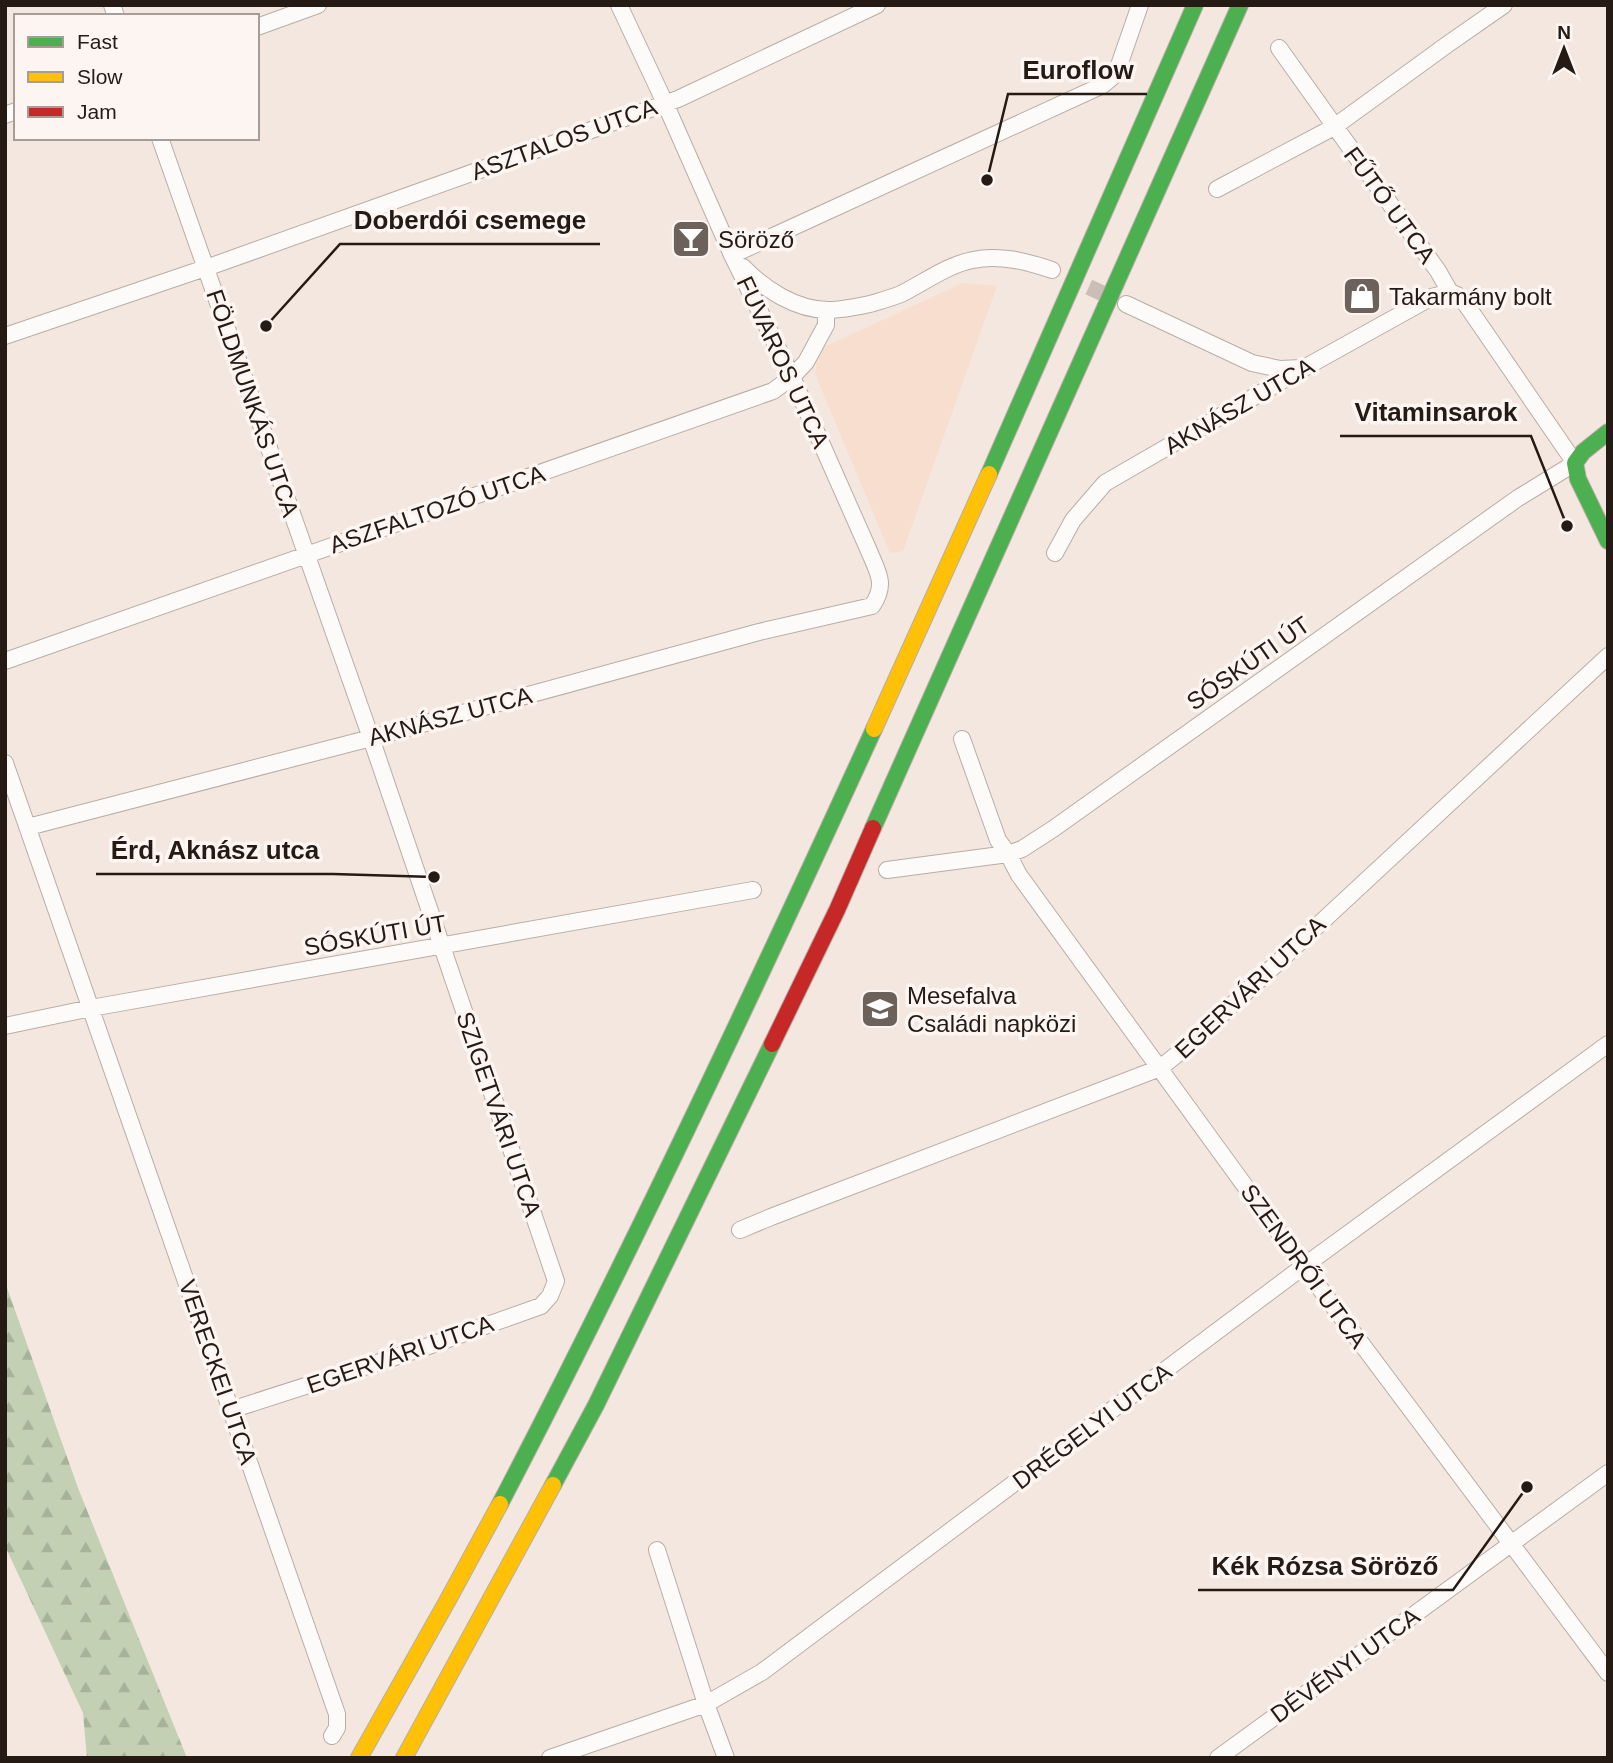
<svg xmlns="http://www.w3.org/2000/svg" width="1613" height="1763" font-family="Arial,sans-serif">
	<defs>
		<pattern id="forest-firs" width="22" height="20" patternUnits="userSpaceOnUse" patternTransform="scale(1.75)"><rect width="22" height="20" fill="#c3d0b4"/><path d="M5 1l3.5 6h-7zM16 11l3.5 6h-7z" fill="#a7b29a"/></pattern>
	</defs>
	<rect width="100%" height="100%" fill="#f4e7df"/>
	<path fill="#f8decf" d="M963,283L997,286L903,551L890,553L815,374L818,354L824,347Z"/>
	<path fill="url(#forest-firs)" d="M5,1282L78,1488L187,1758H87L83,1713L5,1546Z"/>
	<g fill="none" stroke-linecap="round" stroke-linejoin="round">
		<path stroke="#cbbeb6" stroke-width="16" stroke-dasharray="16 8" stroke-linecap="butt" d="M1067,277L1117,300"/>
		<g stroke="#b8ada6" stroke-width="18">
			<path id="street" d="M112,5L116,16
				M257,27L318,5
				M5,115L16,111
				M160,138L371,738L556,1281L550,1296L541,1306L423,1348L231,1410
				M1217,189L1334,127L1448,44L1504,5
				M732,255L1103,85L1116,74L1140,5
				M743,267C764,289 796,310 828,310C842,310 856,307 870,304C880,301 891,298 901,294C925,282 947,265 973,260C1000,254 1028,262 1052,270
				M1126,304L1252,363L1280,369L1302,368
				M5,336L220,263L678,99L877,5
				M1055,553L1073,520L1105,483L1304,368L1432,297L1450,292
				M5,661L773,391L792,377L806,362L826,325V310
				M962,739L998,840L1008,854L1019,875L1298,1259L1608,1673
				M5,763L337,1714V1728L332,1736
				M28,827L371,738L759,632L872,606C887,584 878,573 869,551L792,377L732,255L665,103L619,5
				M887,870L1008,854L1022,849L1053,829L1518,498L1575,463L1463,300L1457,295L1450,292L1438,271L1279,48
				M5,1026L91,1008L753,890
				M740,1230L771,1217L1160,1068L1190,1044L1608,656
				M657,1550L706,1704L726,1758
				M550,1758L706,1704L762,1672L1304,1266L1608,1044
				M1218,1758L1608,1473"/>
		</g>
		<g stroke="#b8ada6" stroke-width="18">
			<path id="fast" d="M1608,432L1583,452L1575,463L1578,479L1608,541
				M989,474L1195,5
				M873,828L1240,5
				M553,1485L596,1405L772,1044
				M500,1504C633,1249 755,990 874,729"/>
		</g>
		<g stroke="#b8ada6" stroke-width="18">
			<path id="slow" d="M874,729L989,474
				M359,1758L449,1598L500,1504
				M404,1758L553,1485"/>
		</g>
		<g stroke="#b8ada6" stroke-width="18">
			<path id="jam" d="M772,1044L837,910L873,828"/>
		</g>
		<use href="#street" stroke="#fdfbfa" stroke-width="16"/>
		<use href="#fast" stroke="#4caf50" stroke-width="16"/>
		<use href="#slow" stroke="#ffc107" stroke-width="16"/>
		<use href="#jam" stroke="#c62828" stroke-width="16"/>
	</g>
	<defs>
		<g id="bar-square" transform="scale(2.0125)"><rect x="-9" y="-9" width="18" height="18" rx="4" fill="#6d625b" stroke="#fcf5f2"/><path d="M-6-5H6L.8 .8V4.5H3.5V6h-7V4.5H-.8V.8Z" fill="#fff"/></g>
		<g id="shop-square" transform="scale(2.0125)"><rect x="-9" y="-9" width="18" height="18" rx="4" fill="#6d625b" stroke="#fcf5f2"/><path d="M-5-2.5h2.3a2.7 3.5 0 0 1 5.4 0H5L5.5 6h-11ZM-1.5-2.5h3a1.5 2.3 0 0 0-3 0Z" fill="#fff"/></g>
		<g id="school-square" transform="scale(2.0125)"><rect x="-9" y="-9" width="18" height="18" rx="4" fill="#6d625b" stroke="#fcf5f2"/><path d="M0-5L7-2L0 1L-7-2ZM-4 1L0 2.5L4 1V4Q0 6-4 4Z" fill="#fff"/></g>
	</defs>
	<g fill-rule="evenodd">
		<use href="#bar-square" x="691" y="239"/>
		<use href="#shop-square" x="1362" y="296"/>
		<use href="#school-square" x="880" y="1009"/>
	</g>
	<g text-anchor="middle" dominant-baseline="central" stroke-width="7" stroke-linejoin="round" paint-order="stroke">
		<g font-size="24" fill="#251a14" stroke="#fcf5f2">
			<text transform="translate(564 139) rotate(-20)">ASZTALOS UTCA</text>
			<text transform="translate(1390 205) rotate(54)">FŰTŐ UTCA</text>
			<text transform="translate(783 362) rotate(65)">FUVAROS UTCA</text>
			<text transform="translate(253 403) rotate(71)">FÖLDMUNKÁS UTCA</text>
			<text transform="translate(1239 406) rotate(-30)">AKNÁSZ UTCA</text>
			<text transform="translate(437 509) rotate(-19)">ASZFALTOZÓ UTCA</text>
			<text transform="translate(1248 663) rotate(-35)">SÓSKÚTI ÚT</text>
			<text transform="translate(450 716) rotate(-15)">AKNÁSZ UTCA</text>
			<text transform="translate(375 935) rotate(-10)">SÓSKÚTI ÚT</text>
			<text transform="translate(1250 987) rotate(-43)">EGERVÁRI UTCA</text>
			<text transform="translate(499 1114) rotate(71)">SZIGETVÁRI UTCA</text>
			<text transform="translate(1304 1266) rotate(54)">SZENDRŐI UTCA</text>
			<text transform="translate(400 1354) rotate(-19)">EGERVÁRI UTCA</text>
			<text transform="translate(218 1372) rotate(71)">VERECKEI UTCA</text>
			<text transform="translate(1092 1426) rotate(-37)">DRÉGELYI UTCA</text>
			<text transform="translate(1345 1665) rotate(-36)">DÉVÉNYI UTCA</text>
		</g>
		<g font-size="24" fill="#251a14" stroke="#fcf5f2" text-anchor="start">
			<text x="718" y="239">Söröző</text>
			<text x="1389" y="296">Takarmány bolt</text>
			<text x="907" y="995">Mesefalva<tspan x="907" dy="28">Családi napközi</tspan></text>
		</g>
	</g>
	<path fill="none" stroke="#251a14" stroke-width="2.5" d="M987 180L1008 94H1147M266 326L340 244H600M1567 526L1531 436H1340M434 877L333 874H96M1527 1487L1453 1590H1198"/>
	<g fill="#251a14" stroke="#fcf5f2" stroke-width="2.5">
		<circle cx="987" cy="180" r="7"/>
		<circle cx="266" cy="326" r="7"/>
		<circle cx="1567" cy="526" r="7"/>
		<circle cx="434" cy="877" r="7"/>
		<circle cx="1527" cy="1487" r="7"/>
	</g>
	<g font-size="26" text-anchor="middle" font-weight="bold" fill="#251a14" stroke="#fcf5f2" stroke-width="7" stroke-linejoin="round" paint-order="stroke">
		<text x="1078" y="79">Euroflow</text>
		<text x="470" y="229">Doberdói csemege</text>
		<text x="1436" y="421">Vitaminsarok</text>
		<text x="215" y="859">Érd, Aknász utca</text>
		<text x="1325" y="1575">Kék Rózsa Söröző</text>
	</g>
	<rect width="1613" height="1763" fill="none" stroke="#251a14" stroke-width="14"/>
	<rect x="14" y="14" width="245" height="126" fill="#fcf5f2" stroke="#a69d99" stroke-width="2"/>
	<rect x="28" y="37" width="35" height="10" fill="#4caf50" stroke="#a69d99" stroke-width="2"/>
	<text x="77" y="49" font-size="21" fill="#251a14">Fast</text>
	<rect x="28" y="72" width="35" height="10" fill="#ffc107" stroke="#a69d99" stroke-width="2"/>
	<text x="77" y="84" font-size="21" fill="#251a14">Slow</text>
	<rect x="28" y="107" width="35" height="10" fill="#c62828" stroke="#a69d99" stroke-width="2"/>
	<text x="77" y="119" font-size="21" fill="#251a14">Jam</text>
	<g transform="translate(1564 49)" stroke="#fcf5f2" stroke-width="5" paint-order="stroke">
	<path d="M0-5L12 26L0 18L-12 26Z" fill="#251a14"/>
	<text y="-10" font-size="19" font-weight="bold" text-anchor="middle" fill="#251a14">N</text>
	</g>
</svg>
